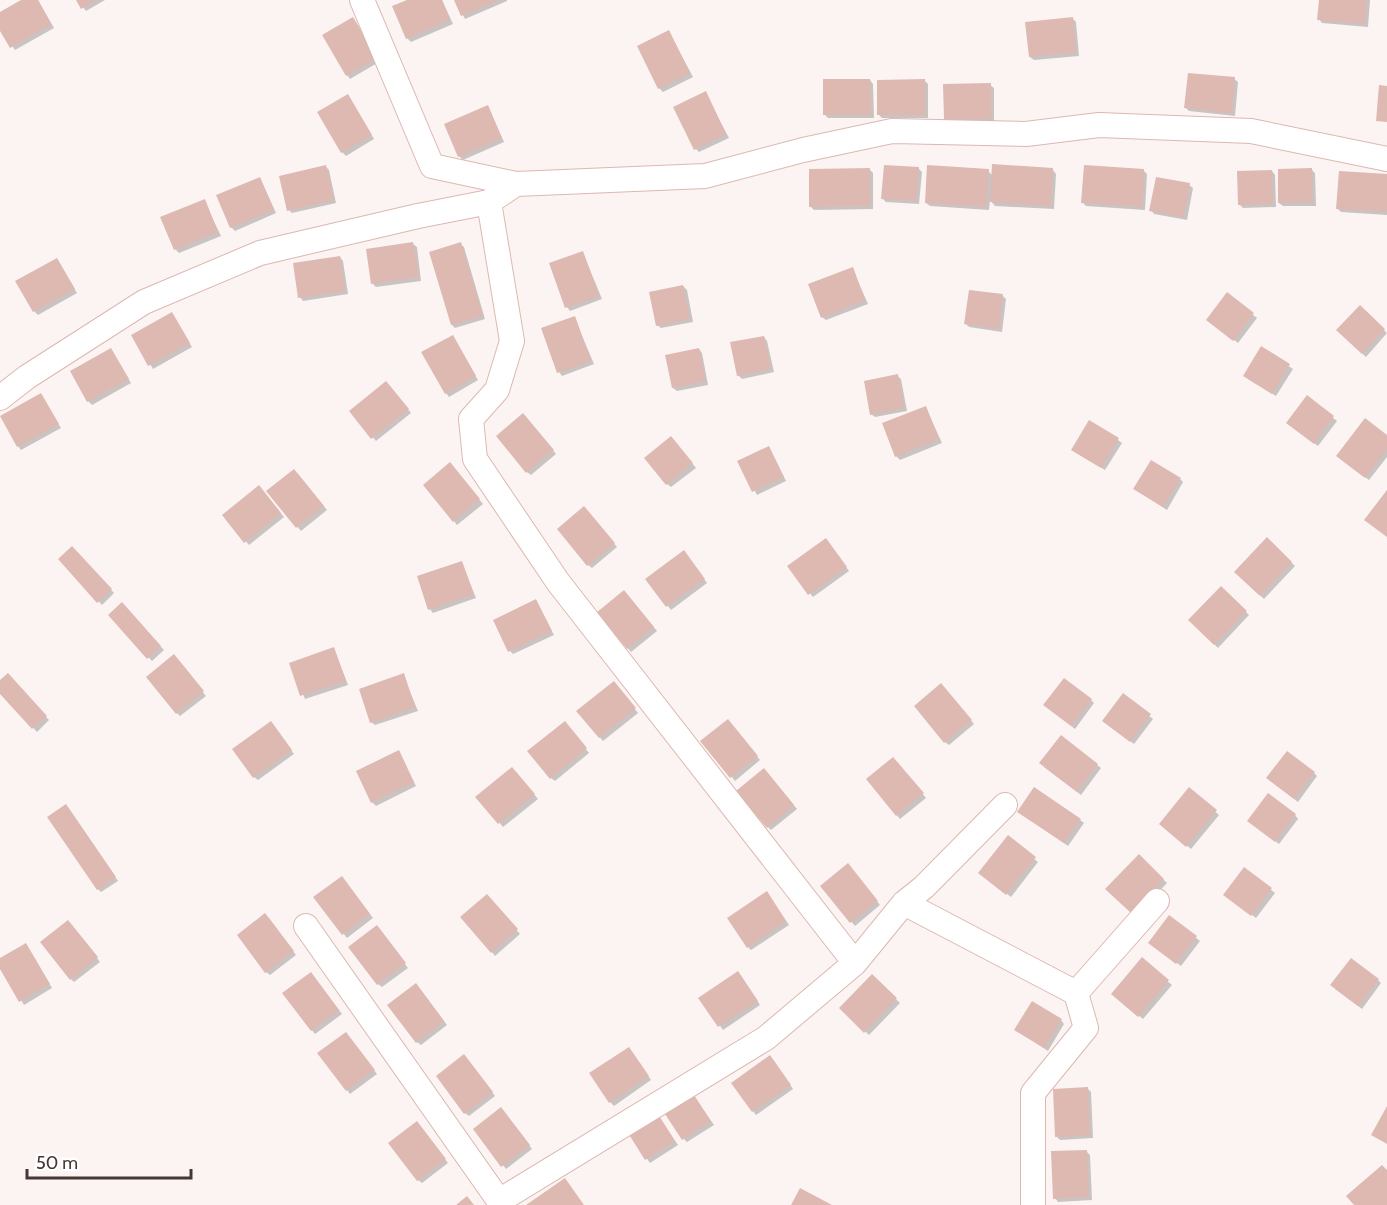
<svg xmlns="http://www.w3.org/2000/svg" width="1387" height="1205" font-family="Cabin,sans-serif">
	<rect width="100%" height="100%" fill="#fcf4f3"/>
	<path fill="#0003" d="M24,0H38L54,28L15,50L0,28V14Z
		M78,0H105L86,11Z
		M411,0H442L453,24L411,42L407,38Z
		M455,0H507V1L465,19Z
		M1320,0H1370L1368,27L1322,23L1319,19Z
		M1072,18L1076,22L1079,56L1034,60L1030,57Z
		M356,22L379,62L350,79L347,75Z
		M669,32L693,77L663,92L659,88Z
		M1234,79L1238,82L1235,116L1189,111L1186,108Z
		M870,80L873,84L874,118H828L824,114Z
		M924,80L928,84V118H882L879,115Z
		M990,85L994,88V122H949L945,119Z
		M705,93L729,138L699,152L696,149Z
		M348,96L374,139L346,156L342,152Z
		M488,107L504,142L463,160L459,156Z
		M325,166L329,170L336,203L292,213L289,210Z
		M918,168L922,172L919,204L886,202L883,199Z
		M869,169L873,173V209L814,210L810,206Z
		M1053,170L1056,174L1054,209L995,206L990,200L989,210L930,206L926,203L988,171L993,176Z
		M1312,170L1315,173L1316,206H1283L1279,203Z
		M1144,171L1147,174L1145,210L1086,206L1082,202Z
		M1272,171L1275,175L1276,207L1243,208L1239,204Z
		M1387,175V215L1341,212L1337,208Z
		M260,178L276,213L235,231L231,227Z
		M1189,185L1193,188L1187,220L1154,214L1151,210Z
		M204,201L221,236L179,253L175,249Z
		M413,244L417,247L421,281L376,287L373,284Z
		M460,244L464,247L485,319L455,328L452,325Z
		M583,253L602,299L570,311L567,307Z
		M340,257L343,261L348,294L303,301L300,297Z
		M57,260L77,293L38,315L34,311Z
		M852,268L868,304L826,320L822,317Z
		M683,286L687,290L693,322L661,328L657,325Z
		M1227,294L1257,318L1238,343L1211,323Z
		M1003,296L1006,299L1002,332L969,327L966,324Z
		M1360,307L1387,333L1366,357L1338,330Z
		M172,314L192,347L153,369L133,336Z
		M574,317L594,364L562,376L559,372Z
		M452,337L478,380L449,397L446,393Z
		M764,337L767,341L774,372L742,379L738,375Z
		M1261,348L1293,369L1276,396L1248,379Z
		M699,349L702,353L708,385L677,391L673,388Z
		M111,350L131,383L92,405L88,401Z
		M897,376L901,379L907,411L875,417L871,414Z
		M390,386L411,413L376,441L351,411Z
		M41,395L61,428L21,450L18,446Z
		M1307,397L1337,421L1318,446L1291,426Z
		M926,408L942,443L900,460L896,456Z
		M527,419L556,454L531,475L527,472Z
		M1387,437V457L1369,480L1342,460Z
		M1118,440L1122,443L1105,470L1077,453Z
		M675,442L696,468L671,487L667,484Z
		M769,448L786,481L757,495L739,462Z
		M454,468L483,504L457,525L454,521Z
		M298,474L327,510L301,531L268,492Z
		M1180,479L1183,482L1167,510L1139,492Z
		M262,491L284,517L249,545L224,515Z
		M588,512L617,547L592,568L588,565Z
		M1267,539L1295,566L1264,599L1236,572Z
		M829,544L849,571L813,597L789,567Z
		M72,548L114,593L102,605L60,559Z
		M687,556L707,583L671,610L647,579Z
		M461,562L476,598L433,613L430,609Z
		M1221,588L1249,615L1218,648L1190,620Z
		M627,596L657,631L631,652L598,613Z
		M536,601L554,635L513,654L510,651Z
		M122,604L164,650L152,661L110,616Z
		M334,649L348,685L305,699L291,664Z
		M177,660L206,696L180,716L177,713Z
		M8,675L49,720L37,732L0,691V682Z
		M403,675L418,711L375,725L371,722Z
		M617,686L638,713L603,741L578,711Z
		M945,689L974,724L949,745L945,742Z
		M1123,695L1153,719L1134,744L1108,724Z
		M1091,700L1094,703L1075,729L1049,708Z
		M731,724L760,760L735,781L702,741Z
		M274,726L294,754L258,780L254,777Z
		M568,726L589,753L555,781L551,778Z
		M1061,737L1101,768L1081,795L1044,767Z
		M398,752L416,786L376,806L372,802Z
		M897,762L926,798L900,819L868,780Z
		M516,772L538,799L503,827L478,797Z
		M1314,773L1317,776L1298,802L1271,781Z
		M768,774L797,809L771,830L768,827Z
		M1190,790L1219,815L1191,849L1164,827Z
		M69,809L118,881L101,892L98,889Z
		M1023,815L1080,820L1084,823L1068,846Z
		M1295,815L1298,819L1279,844L1253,824Z
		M1008,837L1038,862L1011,897L984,876Z
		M1139,856L1167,883L1136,916Z
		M851,869L880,905L855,926L822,886Z
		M1245,869L1275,893L1256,918L1229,898Z
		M345,881L373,918L347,938L315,898Z
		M770,897L789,925L751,950L748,947Z
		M490,899L520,934L495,956L492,952Z
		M1170,917L1200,941L1181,966L1154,946Z
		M269,918L296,955L270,975L266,972Z
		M72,925L100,962L74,982L71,979Z
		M380,931L408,968L382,987L378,984Z
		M26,945L52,988L24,1005L0,966V960Z
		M1142,960L1172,985L1143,1019L1117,998Z
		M741,976L760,1005L723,1030L700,998Z
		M872,976L900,1003L869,1035L841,1008Z
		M314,977L342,1014L315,1034L284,994Z
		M1378,980L1381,983L1362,1009L1335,989Z
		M419,988L447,1025L421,1045L417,1042Z
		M1061,1020L1064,1024L1048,1051L1016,1030Z
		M349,1037L377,1074L350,1094L320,1054Z
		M632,1052L651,1080L614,1106L610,1102Z
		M468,1060L495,1096L469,1116L465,1113Z
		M774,1061L793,1089L756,1115L753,1111Z
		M1088,1089L1091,1092L1093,1138L1060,1140L1056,1136Z
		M692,1094L714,1125L687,1142L684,1139Z
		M505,1113L532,1149L506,1169L475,1129Z
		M658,1116L678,1145L650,1163L630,1134Z
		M420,1127L448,1163L422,1183L418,1180Z
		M1086,1151L1090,1155L1092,1200L1058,1202L1055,1198Z"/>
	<path fill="#ddb9b2" d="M21,0H38L51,24L10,48L0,31V12Z
		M76,0H96L81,9Z
		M407,0H442L450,20L406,39L392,6Z
		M454,0H499L461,16Z
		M1319,0H1367L1365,24L1317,20Z
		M353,17L377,58L346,76L322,35Z
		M1073,17L1076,52L1029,57L1025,22Z
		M669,30L690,73L658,89L637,46Z
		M1188,73L1235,77L1232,113L1184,108Z
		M823,79H870L871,115H823Z
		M925,79V115H877V80Z
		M991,83V119H944L943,84Z
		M1379,85L1387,86V122L1376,121Z
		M706,91L726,134L694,150L673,107Z
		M348,94L372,135L341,153L317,112Z
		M488,105L502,138L458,157L444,124Z
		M992,164L1053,168L1051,206L990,202Z
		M326,165L334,200L287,211L279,176Z
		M884,165L919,167L916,201L881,199Z
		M927,165L989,169L986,207L925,203Z
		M1084,165L1144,169L1142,207L1081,203Z
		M870,168V206L809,207V169Z
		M1312,168L1313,202L1278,203V169Z
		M1272,170L1273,204L1238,205L1237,171Z
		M1339,171L1387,174V212L1336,209Z
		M260,177L274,210L230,228L216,195Z
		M1156,177L1190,183L1184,217L1149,211Z
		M205,199L218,232L174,250L160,217Z
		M413,242L419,277L371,284L366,249Z
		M461,242L483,316L451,325L429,252Z
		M583,251L599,296L565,308L549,263Z
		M340,256L345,291L298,298L293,263Z
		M57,258L75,289L33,312L15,281Z
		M853,267L865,300L821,318L808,284Z
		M683,285L690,319L656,326L649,292Z
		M969,290L1003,294L999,329L964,324Z
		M1227,292L1254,313L1233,341L1206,320Z
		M1360,305L1385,329L1362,354L1336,330Z
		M172,312L190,343L148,366L131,335Z
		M575,316L591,361L557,373L541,328Z
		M453,335L476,376L445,394L421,352Z
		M764,336L771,369L737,376L730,342Z
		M1261,346L1290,364L1272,394L1243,376Z
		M111,348L129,379L87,402L70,371Z
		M699,348L706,381L672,388L665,355Z
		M898,374L904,408L870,415L864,381Z
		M386,381L409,409L371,439L349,411Z
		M41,393L59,424L17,447L0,416Z
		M1307,395L1334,416L1314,444L1286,423Z
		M926,406L939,439L895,457L882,423Z
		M523,413L554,450L526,473L496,436Z
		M1365,418L1387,435V449L1365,478L1336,456Z
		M1089,420L1119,438L1101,468L1071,450Z
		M671,436L693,463L666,485L644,458Z
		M769,446L784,477L752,492L737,461Z
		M1151,460L1181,478L1163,507L1133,489Z
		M450,462L480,499L453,522L423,485Z
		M294,469L324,506L296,528L266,491Z
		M259,485L281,513L244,543L222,515Z
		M1387,490V537L1364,520Z
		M584,506L615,543L587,566L557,529Z
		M1267,537L1292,562L1260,596L1234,572Z
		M826,538L847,567L808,595L787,566Z
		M72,546L112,589L97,603L58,559Z
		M684,550L705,579L666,607L645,579Z
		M462,561L474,594L428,610L417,576Z
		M1221,586L1247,611L1214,645L1188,620Z
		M624,590L654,627L627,649L596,613Z
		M536,599L552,631L508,652L493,620Z
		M122,602L161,646L147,659L108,615Z
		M334,647L346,681L300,696L289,663Z
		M174,654L204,691L176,714L146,677Z
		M8,673L47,716L32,729L0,694V680Z
		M404,673L415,707L370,723L359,689Z
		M1064,678L1092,699L1071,726L1043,705Z
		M614,681L636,708L599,738L576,711Z
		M941,683L972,720L944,743L914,706Z
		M1123,693L1151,714L1130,742L1102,721Z
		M728,719L758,756L730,778L700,741Z
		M271,721L292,750L253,778L232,749Z
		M565,721L587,748L550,779L527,751Z
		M1061,735L1098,764L1077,792L1039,763Z
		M399,750L414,782L371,803L356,771Z
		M1287,751L1315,772L1294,799L1266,778Z
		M893,757L924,793L896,816L866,779Z
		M512,767L535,794L498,824L475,797Z
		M764,768L794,805L767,828L736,791Z
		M1034,787L1081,819L1064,843L1017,812Z
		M1189,787L1217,810L1186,847L1159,824Z
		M1268,793L1296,814L1275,842L1247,821Z
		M66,804L116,877L97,890L47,817Z
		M1008,835L1036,857L1006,895L978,873Z
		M1139,854L1164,879L1131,913L1105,889Z
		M848,863L878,901L850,923L820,886Z
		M1244,867L1272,888L1251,916L1223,895Z
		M342,876L370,914L342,935L313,897Z
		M767,891L786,921L747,948L727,918Z
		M487,894L518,929L491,953L460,917Z
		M265,913L294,951L265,973L237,935Z
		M1169,915L1197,936L1176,964L1148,943Z
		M68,920L98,957L70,980L40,942Z
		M377,925L406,963L377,985L348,947Z
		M26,943L50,984L19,1002L0,969V958Z
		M1142,957L1169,980L1138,1017L1111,994Z
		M1351,958L1379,979L1358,1006L1330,985Z
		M738,971L758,1001L718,1027L698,998Z
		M311,972L339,1010L311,1031L282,993Z
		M872,974L897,998L864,1033L839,1008Z
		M416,983L444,1021L416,1043L387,1005Z
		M1032,1001L1062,1019L1044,1048L1014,1030Z
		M346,1032L375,1070L346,1091L317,1053Z
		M629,1047L649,1076L609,1103L589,1073Z
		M464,1054L493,1092L464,1114L436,1076Z
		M770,1055L791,1085L752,1112L731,1083Z
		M1088,1087L1090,1135L1055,1137L1053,1089Z
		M692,1092L711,1121L682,1140L663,1111Z
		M1387,1106V1144L1371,1135Z
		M501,1107L530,1145L501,1167L473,1129Z
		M658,1114L675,1141L645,1160L628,1133Z
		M417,1121L446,1159L417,1181L388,1143Z
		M1087,1150L1089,1197L1053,1199L1051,1151Z
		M1382,1165L1387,1170V1205H1354L1346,1196Z
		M565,1178L584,1205H526Z
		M800,1188L832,1205H791Z
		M467,1196L474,1205H456Z"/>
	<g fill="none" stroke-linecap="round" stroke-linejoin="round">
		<g stroke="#dcb8b0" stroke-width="26">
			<path id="minor" d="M362,0L432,166L516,184
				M489,202L512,341L497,390L471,419L475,459L558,582L855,963
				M0,398L27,377L144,302L260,253L418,216L489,202L516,184L705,176L803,150L892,131L1026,134L1099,125L1251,131L1387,159
				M904,903L1076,993
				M306,926L502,1205
				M499,1201L766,1038L855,963L904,903L924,887L1005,805
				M1033,1205V1093L1086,1028L1076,993L1157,901"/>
		</g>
		<use href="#minor" stroke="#fff" stroke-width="24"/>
	</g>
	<path d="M27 1169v9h164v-9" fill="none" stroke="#453734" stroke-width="3"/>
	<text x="36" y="1169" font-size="18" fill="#453734" stroke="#ffffff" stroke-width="4.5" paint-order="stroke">50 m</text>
</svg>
